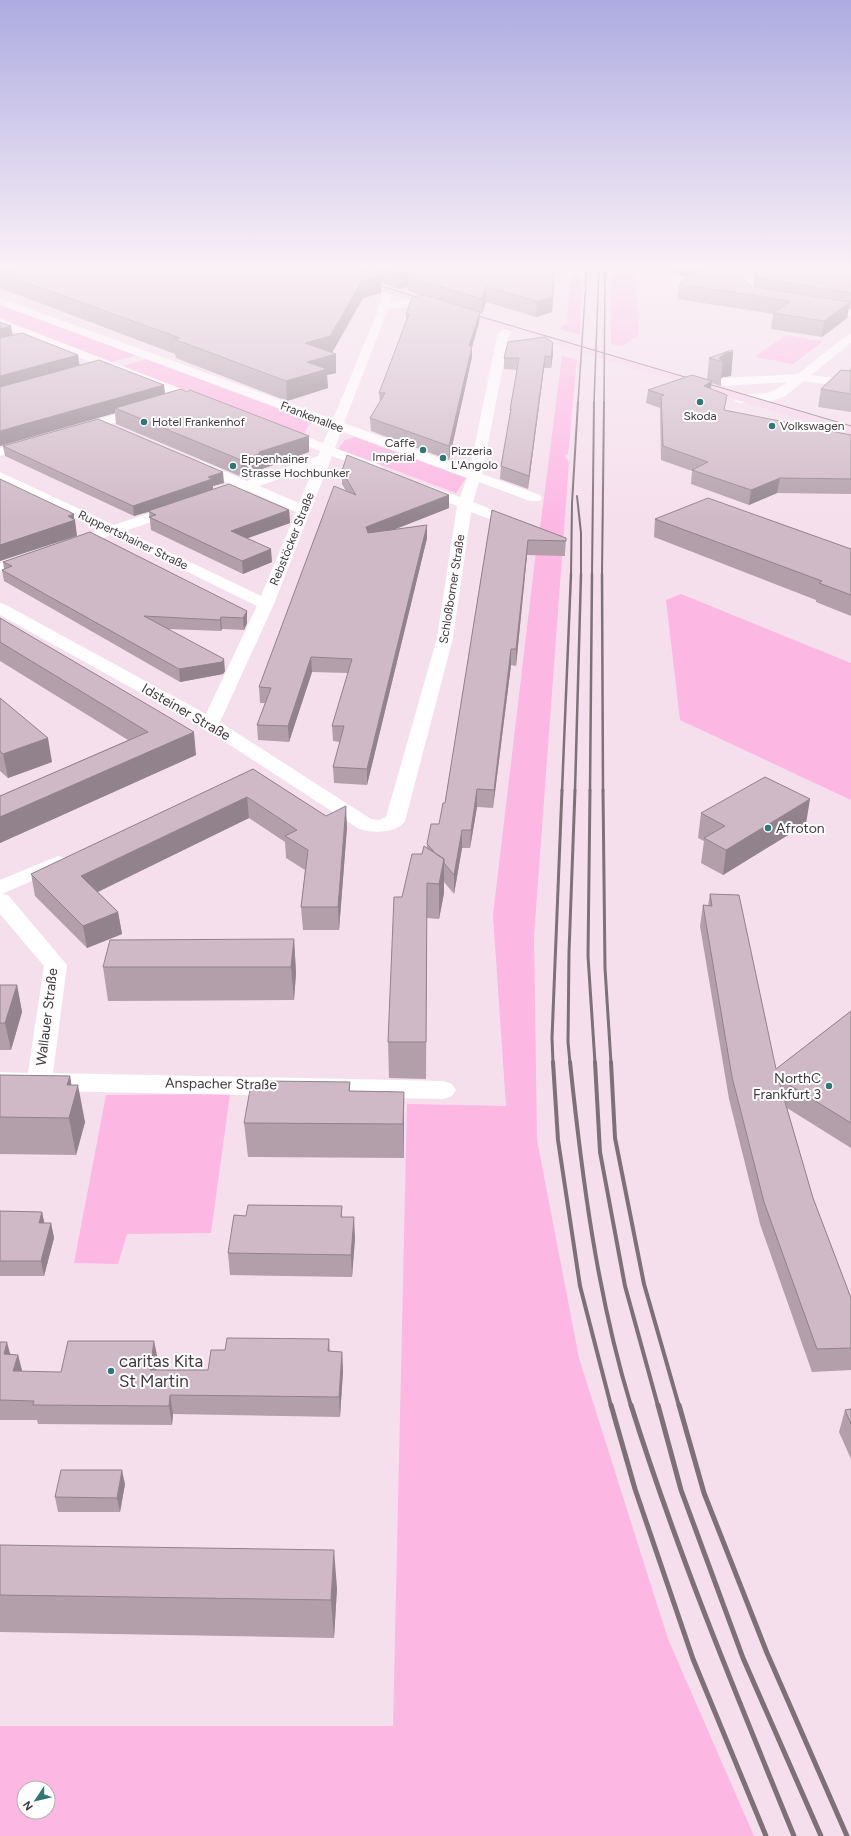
<svg xmlns="http://www.w3.org/2000/svg" width="851" height="1836" font-family="Figtree,sans-serif">
	<rect width="100%" height="100%" fill="#f5dfec"/>
	<path fill="#fdb7e3" fill-rule="evenodd" d="M571,266H582L580,335L559,329L567,323Z
		M611,266H635L639,335L622,346L611,344Z
		M0,304L138,355L112,362L0,318Z
		M786,335L823,341L793,364L755,357Z
		M562,356L577,360L568,454L565,456L569,462L534,936L537,1140L579,1358L668,1639L754,1836H0V1726H393L407,1104L506,1106L493,915L537,543L541,521ZM24,1788H48V1812H24Z
		M147,359L311,421L303,436L123,366Z
		M355,437L466,478L456,493L338,449L345,440Z
		M681,594L851,663V800L680,720L666,600Z
		M230,1094L211,1233L127,1234L118,1264L74,1263L106,1095Z"/>
	<g fill="none" stroke-linecap="round" stroke-linejoin="round">
		<path fill="#fff" fill-rule="evenodd" d="M743,266H753V293L770,299L771,301L770,303C761,305 748,301 743,294Z
			M388,288L393,291L390,302C399,300 424,296 430,303C426,307 397,307 388,309L344,423L470,469L497,336L505,326H513L515,328L509,336L482,474L540,495L542,498L540,501H530L479,482L473,502L525,523L527,526L525,529H515L471,512L453,638L405,821C396,834 373,833 359,829L204,728L0,615V603L6,605L206,714L257,606L112,535L74,548H64L61,545L64,542L100,530L0,481V472L114,525L173,505H183L185,508L183,511L125,531L261,596L296,512L246,490L214,501H204L202,498L204,495L233,485L191,467L189,464L191,461H201L247,481L318,456L320,451L277,435L276,432L277,429H287L323,443L330,427L0,305V298L333,419L377,313L383,291ZM341,431L467,478L460,497L421,483L416,484L414,487L416,490L457,506L437,638L386,817L379,820L371,819L220,722L274,604L332,456L375,472L380,471L382,468L380,465L335,448ZM314,467L299,503L259,486Z
			M817,306L851,311V317L813,311L812,309Z
			M0,319L207,399L209,402L203,406L199,405L0,326Z
			M851,334V343L811,375L851,380V388L804,381L784,397L767,402L740,403L736,402L734,399L736,396C759,391 766,399 787,382L724,386L718,382L724,378L798,374L847,335Z
			M145,406L149,407L151,410L149,413L76,434L70,430L71,427Z
			M33,438L40,442L38,445L0,456V448Z
			M32,552L37,554L40,557L37,560L0,573V563Z
			M58,856L65,858L68,862L65,866L2,894L8,895L67,965L53,1073L443,1081L452,1084L456,1090L452,1096L443,1099L0,1090V1072L28,1073L44,966L0,914V880Z"/>
		<path fill="#f8d3eb" fill-rule="evenodd" d="M303,266H319L851,427V435L305,268Z"/>
		<path stroke="#7d7077" stroke-width="1" d="M371,283L426,300
			M468,313L851,426"/>
		<path stroke="#7d7077" stroke-width="1.5" d="M578,403L587,266
			M594,403L599,266
			M604,403L605,266"/>
		<path stroke="#7d7077" stroke-width="2" d="M577,496L581,533V575
			M571,575L572,503L578,402
			M592,575L594,402
			M602,575L604,402"/>
		<path stroke="#7d7077" stroke-width="2.5" d="M602,574L603,791
			M562,791L571,574
			M575,791L581,574
			M590,791L592,574"/>
		<path stroke="#7d7077" stroke-width="3" d="M590,790L588,956L595,1063
			M603,790L605,968L611,1063
			M553,1063L552,1038L562,790
			M570,1063L568,1042L569,952L575,790"/>
		<path stroke="#7d7077" stroke-width="4" d="M553,1062L558,1140L580,1286L611,1406
			M570,1062C582,1177 597,1295 631,1406
			M595,1062L600,1152L625,1286L658,1406
			M611,1062L615,1138L644,1284L679,1406"/>
		<path stroke="#7d7077" stroke-width="5" d="M611,1405L635,1489L693,1659L766,1836
			M631,1405C677,1552 736,1694 794,1836
			M658,1405L681,1490L743,1658L821,1836
			M679,1405L704,1493L767,1653L847,1836"/>
	</g>
	<path fill="#b29faa" fill-rule="evenodd" d="M0,266H555L552,312L536,317L486,302L482,314L480,313L479,323L472,347V357L449,460L371,431L370,418L380,402L379,393L406,321V314L423,296L408,291V287L399,289L381,283V293L363,298L332,353L336,373L327,375L328,388L287,401L176,358L175,354L0,288ZM365,271H373V274Z
		M666,266H743V279L751,286H754V266H851V309H849L847,318L822,337L771,329L773,314L677,299L679,284L690,277L666,273Z
		M0,322L12,335L80,365L164,385L165,394L309,452L262,469V470L242,477L116,424L115,413L0,446Z
		M553,343V354L551,368H544L528,489L500,479L501,466L509,419L517,370L504,369V358Z
		M733,352L731,376L723,377L721,378V386L711,383V389L725,410L851,435V494L777,493L749,505L691,484L692,471L661,460L660,408L646,403L648,390L707,379L709,358Z
		M851,366V412L818,407L821,389L850,371Z
		M3,446L224,483L213,486V490L289,510L290,523L247,538L272,562L243,574L151,530L149,512L134,516L5,456Z
		M342,471L449,508L396,529L427,538L367,785L334,783L333,767L340,742L333,741L332,726L348,673L312,672L289,742L258,740L257,725L265,703H260L259,687L346,491L342,484Z
		M492,510L566,538L565,553V556L527,555L516,666L511,665L493,808L477,807L470,848H462L454,894L444,882V893L439,919L427,918L426,1079L389,1078L388,1042L402,897L422,854L427,849V844L439,824L445,803Z
		M655,519L851,549V616L816,602V600L654,537Z
		M3,562L247,611V623L244,630L222,629L221,631L168,629L225,671L223,674L180,682L4,581L2,570L4,569Z
		M0,618L196,755L0,843V796L128,740L0,661Z
		M0,698L52,762L8,778L0,771Z
		M253,769L326,816L347,827L339,930H303L301,907L305,870L286,858L285,842L249,818L98,892L118,912L122,934L87,948L35,896L31,874Z
		M701,813L806,824L723,875L701,863L704,841L698,838Z
		M710,894L776,1069L851,1011V1148L787,1108L813,1198L851,1298V1370L812,1372L760,1224L729,1099L700,926L703,905L708,906Z
		M294,939L296,973L294,1000L108,1001L103,967Z
		M0,985H17L22,1012L11,1050H0Z
		M0,1075L70,1076L71,1085L85,1122L76,1155L0,1154Z
		M350,1082V1091L404,1092V1158L248,1157L244,1123L262,1090Z
		M342,1206V1217L355,1238L352,1277L230,1275L228,1253L246,1216Z
		M0,1211L42,1212L44,1223H51L54,1238L44,1276H0Z
		M0,1342L11,1354L18,1355L22,1372H61L158,1360L156,1370H208L330,1351L342,1352L343,1371L340,1417L173,1414L172,1425L38,1424L37,1420H0Z
		M851,1409V1459L839,1432L845,1410Z
		M125,1484L120,1512H58L55,1497Z
		M0,1545L337,1588L334,1638L0,1632Z"/>
	<path fill="#91828b" d="M0,266H154L0,273Z
		M355,266H361V272L355,275Z
		M555,266L552,312L536,317L537,301Z
		M409,272L408,277V287L399,289V274Z
		M381,276V293L363,298L331,354L305,343L362,281Z
		M486,287V302L482,314V299Z
		M850,302L847,318L822,337L824,321Z
		M480,312L479,323L472,347V357L449,460V446L469,346Z
		M11,326L13,339L0,343V329Z
		M553,343V354L551,368V357Z
		M733,352L731,376L723,377L721,378L723,362L719,358L726,353Z
		M336,354V373L327,375L328,388L287,401L286,381L307,362Z
		M78,355L80,369L0,390V376Z
		M545,356L544,368L528,489L529,476Z
		M712,381L710,394L704,386Z
		M164,385L165,398L115,408V413L0,446V431Z
		M309,436V452L262,469V470L242,477L241,460L259,452Z
		M223,472L224,483L213,486V490L134,516L133,506L208,477Z
		M780,478L777,493L749,505L751,490Z
		M449,495V508L367,540L366,527Z
		M289,510L290,523L232,544L231,531Z
		M74,514V520H75L77,536L0,561V545Z
		M427,525V538L367,785V769Z
		M528,540L527,555L516,666V649Z
		M271,549L272,562L243,574L242,561Z
		M247,611V623L244,630L243,618Z
		M221,617L222,629L221,631L220,620Z
		M511,649V665L493,808L494,790Z
		M311,657L312,672L289,742L288,726Z
		M224,659L225,671L223,674L180,682L179,669Z
		M194,732L196,755L0,843V817Z
		M48,738L52,762L8,778L3,754Z
		M477,789V807L470,848L471,830Z
		M247,797L249,818L85,898L81,876Z
		M810,799L806,824L723,875L726,850Z
		M346,806L347,827L339,930L338,907Z
		M462,830V848L454,894V875Z
		M444,859V893L439,919V884Z
		M118,912L122,934L87,948L83,926Z
		M294,939L296,973L294,1000L291,967Z
		M17,985L22,1012L11,1050L5,1023Z
		M70,1076L74,1100L78,1085L85,1122L76,1155L69,1118L67,1085Z
		M404,1092V1158L403,1124Z
		M42,1212L45,1226L39,1223Z
		M354,1217L355,1238L352,1277L351,1255Z
		M51,1223L54,1238L44,1276L41,1261Z
		M329,1339L330,1358L328,1351Z
		M154,1341L158,1360L153,1389L150,1370Z
		M7,1342L12,1361L4,1354Z
		M342,1352L343,1371L340,1417L339,1397Z
		M18,1355L23,1374L13,1371Z
		M170,1395L173,1414L172,1425L169,1406Z
		M122,1470L125,1484L120,1512L117,1498Z
		M334,1550L337,1588L334,1638L331,1600Z"/>
	<path fill="#cfb9c6" stroke="#91828b" d="M58,266H348L381,276L362,281L330,336L305,343L336,354L307,362L327,369L286,381L174,339L180,338L0,273V271Z
		M373,266H555L552,297L537,301L486,287L482,299L408,277L409,272L399,274Z
		M707,266H743V279L751,286L850,302L824,321L773,313L790,301L679,284Z
		M756,266H851V293L759,278L756,277Z
		M425,295L480,312L469,346H472L449,446L370,418L385,393H379L409,314H406L412,297Z
		M0,322L11,326L0,329Z
		M22,333L78,355L0,376V338Z
		M545,337L553,343L551,357L545,356L529,476L501,466L511,409L510,410L519,358H504L508,342Z
		M732,350L733,352L726,353L719,358L723,362L709,358Z
		M99,360L164,385L0,431V387Z
		M841,370L851,371V394L821,389Z
		M692,375L712,381L704,386L727,395L724,410L851,435V479L780,478L751,490L692,470L708,462L663,446L661,396L664,395L648,390Z
		M181,389L187,392L190,390L309,436L259,452L261,453L241,460L115,408Z
		M98,419L223,472L208,477L212,479L133,506L3,446Z
		M347,455L449,495L366,527L368,533L427,525L367,769L333,767L344,726H332L352,659L311,657L288,726L257,725L271,688L259,687L334,486L356,495L342,471Z
		M0,479L74,514L68,516L75,520L0,545Z
		M229,484L289,510L231,531L271,549L242,561L149,517L156,515L148,511Z
		M708,498L851,549V595L819,583L822,581L655,519Z
		M492,510L566,538V541L528,540L516,649H511L494,790L477,789L471,830H462L454,875L444,863V859L436,854L427,844L431,824H439L443,803H445Z
		M90,532L247,611L243,618L221,617L220,620L144,616L224,659L222,662L179,669L2,570L12,566L3,562Z
		M0,618L194,732L0,817V796L148,732L0,642Z
		M0,698L48,738L3,754L0,751Z
		M253,769L326,816L346,806L338,907H301L308,850L285,836L297,830L247,797L81,876L118,912L83,926L31,874Z
		M765,777L810,799L726,850L704,838L725,826L701,813Z
		M424,846L444,859L439,884L427,883L426,1042H388L394,897H402L412,854H422Z
		M710,894L739,895L776,1069L851,1011V1123L778,1078L813,1198L851,1298V1348L817,1349L764,1202L732,1077L703,905L712,906Z
		M294,939L291,967H103L110,940Z
		M0,985H17L5,1023H0Z
		M0,1075L70,1076L67,1085H78L69,1118L0,1117Z
		M263,1081L350,1082L349,1091L404,1092L403,1124L244,1123L250,1090H262Z
		M248,1205L342,1206L341,1217H354L351,1255L228,1253L234,1215L246,1216Z
		M0,1211L42,1212L39,1223H51L41,1261H0Z
		M227,1338L329,1339L328,1351L342,1352L339,1397L170,1395L169,1406L33,1405L34,1401L0,1400V1342H7L4,1354L18,1355L13,1371L61,1372L68,1341H154L150,1370H208L211,1350H225Z
		M851,1409V1424L845,1410Z
		M61,1470H122L117,1498L55,1497Z
		M0,1545L334,1550L331,1600L0,1595Z"/>
	<linearGradient id="sky" x2="0" y2="1"><stop stop-color="#adabe1"/><stop offset="0.51" stop-color="#faf1f6"/><stop offset="1" stop-color="#faf1f6" stop-opacity="0"/></linearGradient>
	<rect width="851" height="523" fill="url(#sky)"/>
	<g fill="#2f7875" stroke="#fff" stroke-width="1.5">
		<circle cx="700" cy="402" r="4"/>
		<circle cx="144" cy="422" r="4"/>
		<circle cx="772" cy="426" r="4"/>
		<circle cx="423" cy="450" r="4"/>
		<circle cx="443" cy="458" r="4"/>
		<circle cx="233" cy="466" r="4"/>
		<circle cx="768" cy="828" r="4"/>
		<circle cx="829" cy="1086" r="4"/>
		<circle cx="111" cy="1371" r="4"/>
	</g>
	<g text-anchor="middle" dominant-baseline="central" stroke-width="4" stroke-linejoin="round" paint-order="stroke">
		<g font-size="12" fill="#41383d" stroke="#fff" text-anchor="start">
			<text x="700" y="416" text-anchor="middle">Skoda</text>
			<text x="152" y="422">Hotel Frankenhof</text>
			<text x="780" y="426">Volkswagen</text>
			<text x="415" y="443" text-anchor="end">Caffe<tspan x="415" dy="14">Imperial</tspan></text>
			<text x="451" y="451">Pizzeria<tspan x="451" dy="14">L'Angolo</tspan></text>
			<text x="241" y="459">Eppenhainer<tspan x="241" dy="14">Strasse Hochbunker</tspan></text>
		</g>
		<g font-size="12" fill="#41383d" stroke="#fff">
			<text transform="translate(312 417) rotate(21)">Frankenallee</text>
			<text transform="translate(292 539) rotate(-68)">Rebstöcker Straße</text>
			<text transform="translate(133 540) rotate(26)">Ruppertshainer Straße</text>
			<text transform="translate(452 589) rotate(-81)">Schloßborner Straße</text>
		</g>
		<g font-size="14" fill="#41383d" stroke="#fff">
			<text transform="translate(186 712) rotate(30)">Idsteiner Straße</text>
			<text transform="translate(47 1017) rotate(-83)">Wallauer Straße</text>
			<text transform="translate(221 1084) rotate(1)">Anspacher Straße</text>
		</g>
		<g font-size="14" fill="#41383d" stroke="#fff" text-anchor="start">
			<text x="776" y="828">Afroton</text>
			<text x="821" y="1078" text-anchor="end">NorthC<tspan x="821" dy="16">Frankfurt 3</tspan></text>
		</g>
		<g font-size="17" fill="#41383d" stroke="#fff" text-anchor="start">
			<text x="119" y="1361">caritas Kita<tspan x="119" dy="20">St Martin</tspan></text>
		</g>
	</g>
	<g transform="translate(36 1800) rotate(235)"><circle r="19" fill="#ffffff" stroke="#b3afb1"/>
	<path d="M0-3L7 15L0 10L-7 15Z" fill="#2f7875"/>
	<text y="-6" font-size="11" font-weight="bold" text-anchor="middle" fill="#41383d">N</text>
	</g>
</svg>
